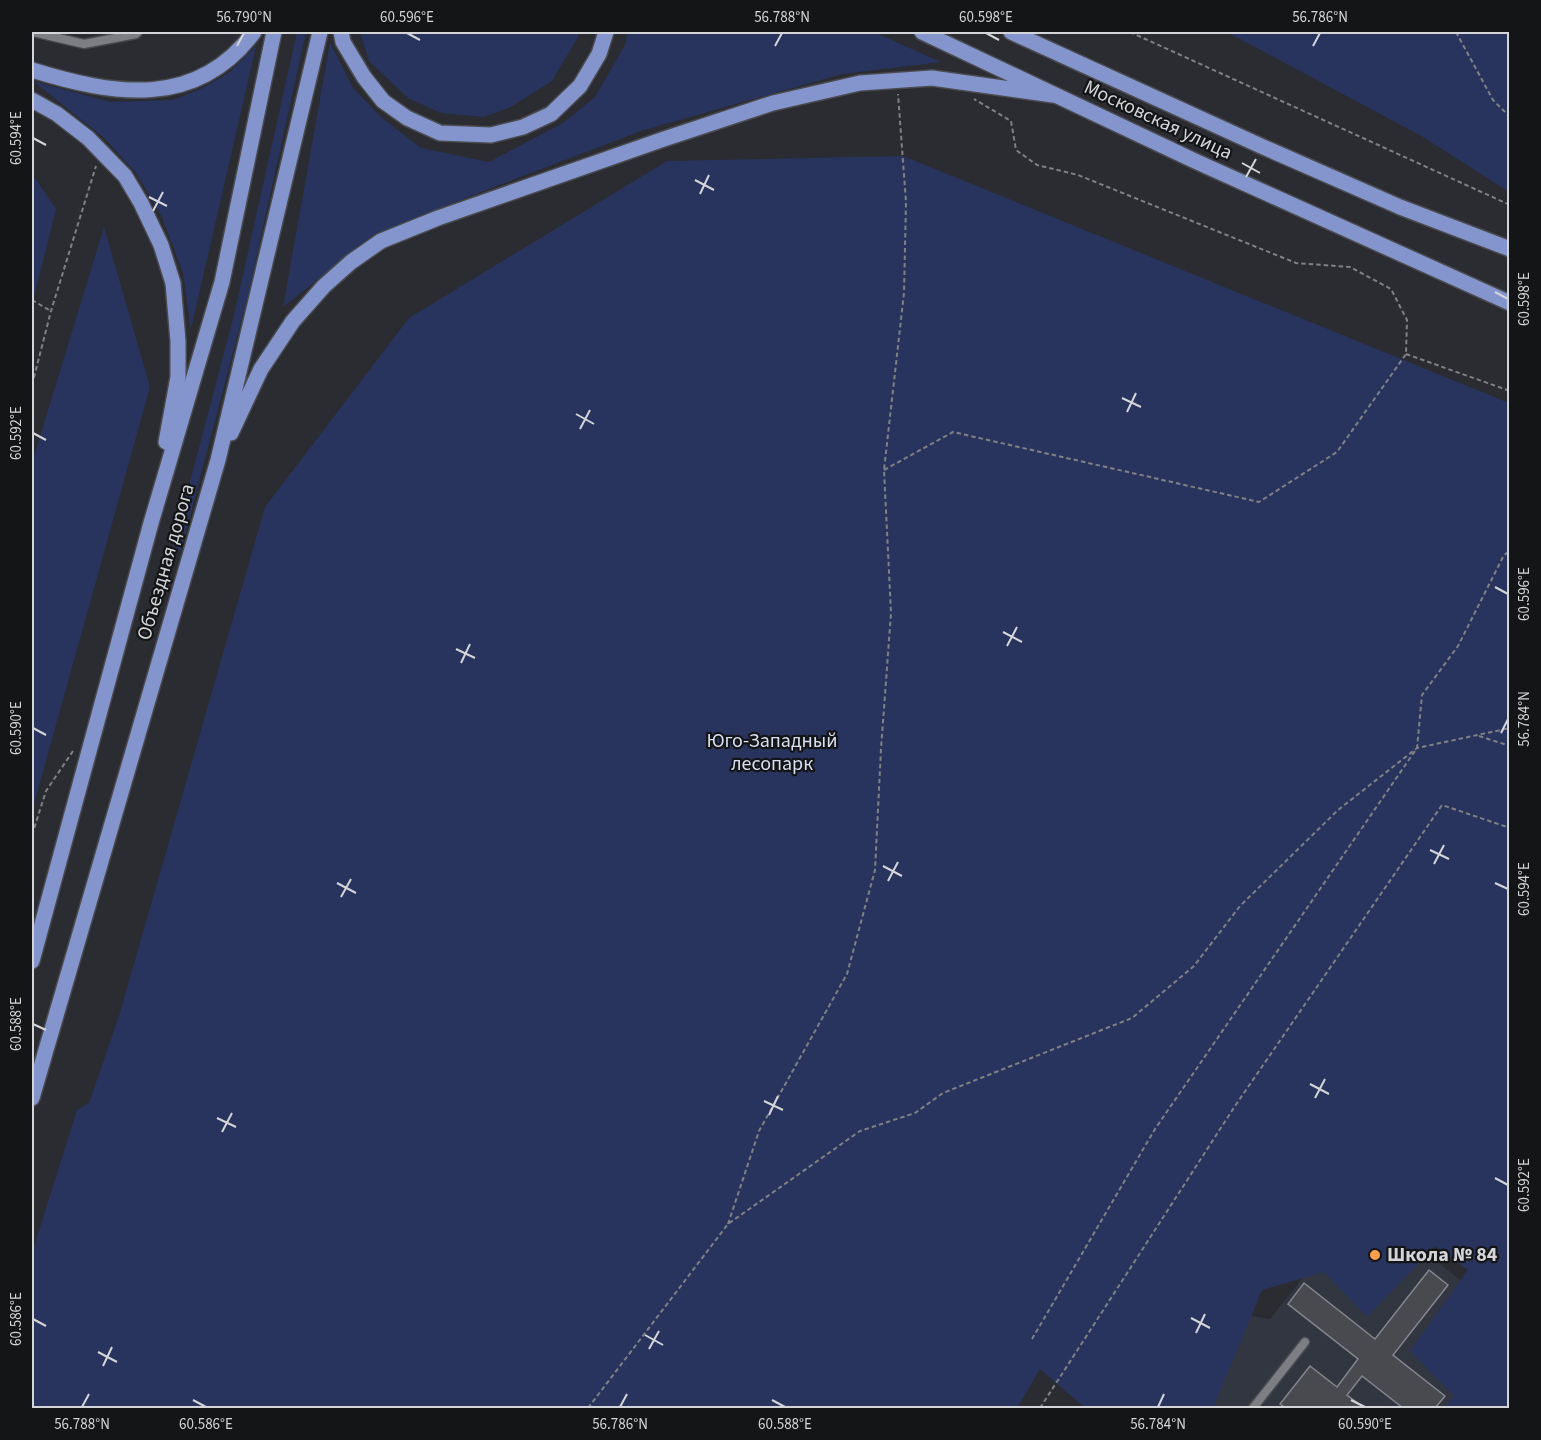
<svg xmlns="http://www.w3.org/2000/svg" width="1541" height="1440" font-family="'Source Sans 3',sans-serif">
	<rect width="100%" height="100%" fill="#2a2c31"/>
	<path fill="#323640" d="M1362,1203L1509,1318V1408H1123L1191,1307L1270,1319Z"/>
	<path fill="#28345e" d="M297,32H306L248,295L181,550H172L234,315Z
		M360,32H579L578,37L552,81L509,108L483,117L441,113L408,98L369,61Z
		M627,32H874L941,62L842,74L641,131L437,209L353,252L283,307L330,43L353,88L382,118L421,148L489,162L563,123L595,97L626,43Z
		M1227,32H1509V192L1423,137Z
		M256,46L191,329L183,273L162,217L136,173L104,138L33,81L110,102L173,100L203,88L230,72Z
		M903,156L1509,403V1408H1444L1454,1396L1410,1351L1468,1270L1435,1246L1367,1317L1324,1272L1262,1290L1213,1408H1085L1040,1369L1017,1408H32V1253L77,1110L89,1103L119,1016L265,507L409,318L667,161Z
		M32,174L56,209L32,305Z
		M104,227L150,387L32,811V463Z"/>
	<path fill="#494a4f" stroke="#85878d" stroke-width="1.5" d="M1429,1270L1448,1285L1393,1355L1445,1396L1435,1408H1403L1362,1376L1347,1395L1364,1408H1286L1280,1404L1310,1366L1337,1387L1358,1359L1288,1304L1304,1283L1375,1339Z"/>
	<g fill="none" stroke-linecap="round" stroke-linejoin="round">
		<g stroke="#494a4e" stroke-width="11">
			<path id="lane" d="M33,32L84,44L136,34L138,32
				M1253,1408L1305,1342"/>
		</g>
		<g stroke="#494a4e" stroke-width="18">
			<path id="primary" d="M341,32L343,42L364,77L383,101L407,118L440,133L491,135L523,127L551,114L580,86L599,54L606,32
				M922,32L1195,161L1510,303
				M1011,32L1261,146L1400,207L1510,249
				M32,70C113,95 196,110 254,32
				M32,100L57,114L88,138L125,176L141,203L161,245L173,283L178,341V377L166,442
				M231,433L261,369L293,321L324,286L351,262L381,241L438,218L664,139L773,103L860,83L932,78L1053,95
				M32,961L151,523L222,282L274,32
				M32,1098L218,460L320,32"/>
		</g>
		<path stroke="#7f8185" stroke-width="2" stroke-dasharray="4.5 3" stroke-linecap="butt" d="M1130,32L1510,205
			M1456,32L1493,100L1510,117
			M32,300L51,311
			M1406,354L1510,391
			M32,385L51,311L96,166
			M884,470L953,432L1259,502L1337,452L1406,354L1407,320L1391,289L1350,267L1296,263L1078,175L1037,165L1016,150L1011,121L974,99
			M1479,736L1510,746
			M32,835L46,791L73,751
			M728,1224L759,1131L847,974L875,870L881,749L891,613L884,470L904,293L906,202L898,94
			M1032,1339L1155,1129L1417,748L1422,695L1458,646L1504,555L1510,551
			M588,1408L728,1224L860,1131L915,1113L943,1093L1132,1018L1194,966L1240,906L1338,810L1417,748L1510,728
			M1040,1408L1235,1106L1442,805L1510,828"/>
		<use href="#lane" stroke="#7c7e83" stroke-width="8"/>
		<use href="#primary" stroke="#8495cd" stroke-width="15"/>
	</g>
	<path fill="none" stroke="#d4d5d8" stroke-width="2" d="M407,33L420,40M986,33L999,40M237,46L244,33M775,46L782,33M1313,46L1320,33M33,138L46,145M1242,163L1260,173M1246,177L1256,159M695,180L714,190M700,194L709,175M149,197L167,206M153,211L163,192M1495,292L1508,299M1122,398L1141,407M1127,412L1136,393M576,414L594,424M580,429L590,410M33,433L46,440M1495,587L1508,594M1003,632L1022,642M1007,646L1017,627M456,649L475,658M461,663L470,644M33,728L46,735M1501,733L1508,719M1430,850L1449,859M1434,864L1444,845M883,866L902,876M888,881L898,862M337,883L356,893M1495,883L1508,889M341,897L351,879M33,1024L46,1030M1310,1084L1329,1094M1315,1098L1325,1079M764,1101L783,1110M769,1115L778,1096M217,1118L236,1127M222,1132L232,1113M1495,1178L1508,1185M1191,1318L1210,1328M33,1319L46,1326M1196,1333L1205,1314M645,1335L663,1345M649,1349L659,1331M98,1352L117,1362M103,1366L112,1347M193,1400L206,1407M772,1400L785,1407M1351,1400L1365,1407M82,1407L89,1394M620,1407L627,1394M1158,1407L1164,1394"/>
	<circle fill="#fa9f4e" stroke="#141517" stroke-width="2" cx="1375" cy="1255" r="6"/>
	<g text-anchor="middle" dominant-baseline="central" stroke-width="4.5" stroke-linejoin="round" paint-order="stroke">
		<g font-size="20" fill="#d4d5d8" stroke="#141517">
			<text transform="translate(1158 120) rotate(25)">Московская улица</text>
			<text transform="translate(166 562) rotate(-74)">Объездная дорога</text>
		</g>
		<g font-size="20" fill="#d9dff2" stroke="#141517">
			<text x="772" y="741">Юго-Западный<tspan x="772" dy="23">лесопарк</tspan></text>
		</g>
		<g font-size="20" font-weight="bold" fill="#d4d5d8" stroke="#141517" text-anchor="start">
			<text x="1387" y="1255">Школа № 84</text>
		</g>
	</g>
	<rect width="1541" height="1440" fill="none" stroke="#141517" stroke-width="66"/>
	<rect x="33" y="33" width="1475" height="1374" fill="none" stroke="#d4d5d8" stroke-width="2"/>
	<g font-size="15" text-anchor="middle" fill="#d4d5d8">
		<text x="244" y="22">56.790°N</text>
		<text x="407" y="22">60.596°E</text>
		<text x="782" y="22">56.788°N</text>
		<text x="986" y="22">60.598°E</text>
		<text x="1320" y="22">56.786°N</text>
		<text transform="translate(16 138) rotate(-90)" y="5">60.594°E</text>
		<text transform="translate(1524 299) rotate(-90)" y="5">60.598°E</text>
		<text transform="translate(16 433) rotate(-90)" y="5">60.592°E</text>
		<text transform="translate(1524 594) rotate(-90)" y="5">60.596°E</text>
		<text transform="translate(1524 719) rotate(-90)" y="5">56.784°N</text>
		<text transform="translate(16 728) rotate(-90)" y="5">60.590°E</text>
		<text transform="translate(1524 889) rotate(-90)" y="5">60.594°E</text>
		<text transform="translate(16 1024) rotate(-90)" y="5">60.588°E</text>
		<text transform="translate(1524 1185) rotate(-90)" y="5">60.592°E</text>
		<text transform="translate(16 1319) rotate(-90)" y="5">60.586°E</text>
		<text x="82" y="1429">56.788°N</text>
		<text x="206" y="1429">60.586°E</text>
		<text x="620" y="1429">56.786°N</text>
		<text x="785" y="1429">60.588°E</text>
		<text x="1158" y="1429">56.784°N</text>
		<text x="1365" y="1429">60.590°E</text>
	</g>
</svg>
